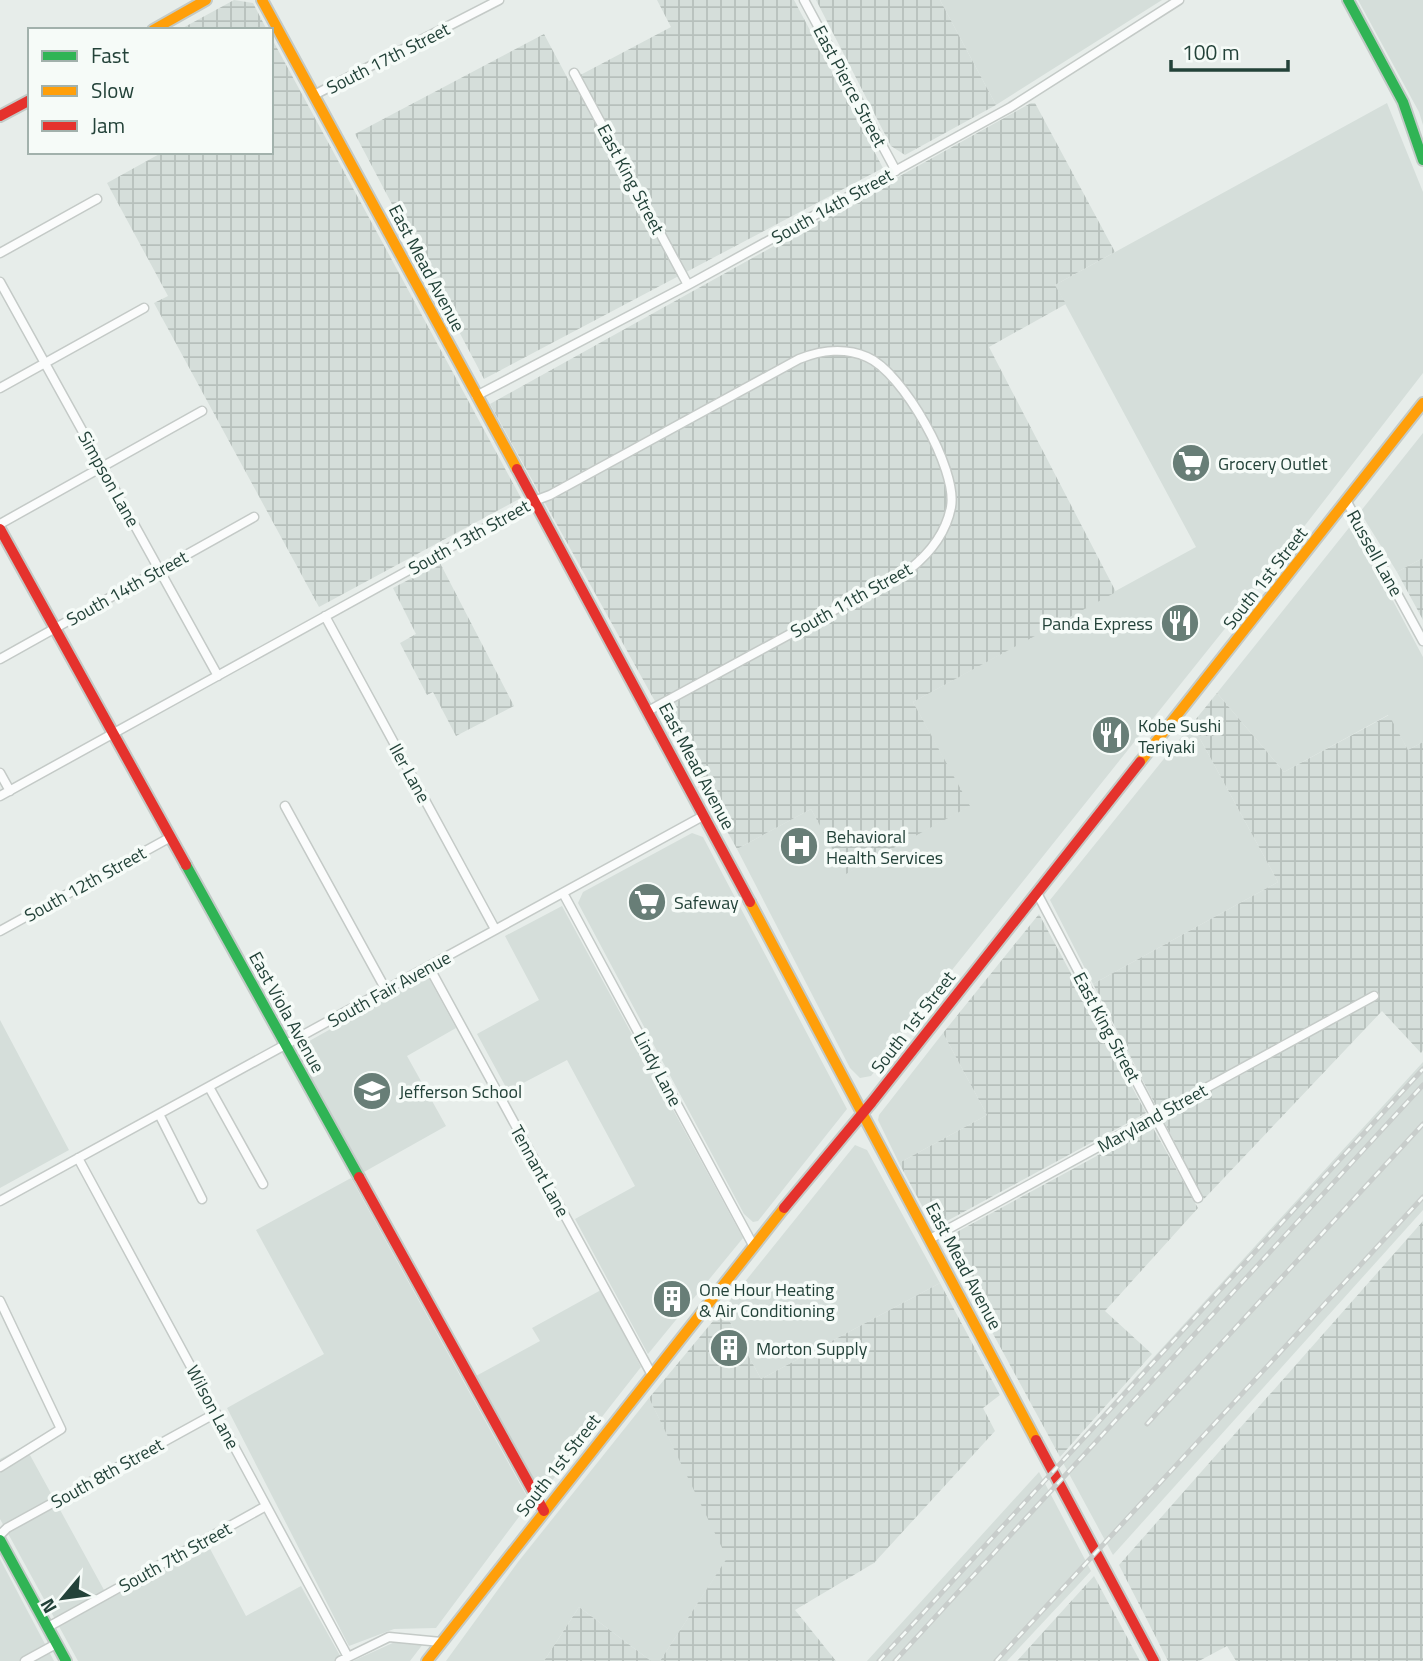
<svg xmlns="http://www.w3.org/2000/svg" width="1423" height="1661" font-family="'Titillium Web',sans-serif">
	<defs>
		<pattern id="industrial-grid" width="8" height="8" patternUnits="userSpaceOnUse" patternTransform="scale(1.75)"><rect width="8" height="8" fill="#d5deda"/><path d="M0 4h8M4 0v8" fill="none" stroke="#b7c0bc"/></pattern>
	</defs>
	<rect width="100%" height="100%" fill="#e7edea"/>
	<path fill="#d5deda" d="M940,0H1162L996,105Z
		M1358,0H1423V125L1419,112Z
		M1387,103L1423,192V373L1227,626L884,1055L885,1059L871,1076L860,1078L850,1068L737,849L811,809L847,873L969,806L913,702L1196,547L1055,285Z
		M1423,433V558L1397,572L1360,512Z
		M1352,524L1423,657V742L1408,750L1388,715L1284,772L1217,693Z
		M1192,724L1278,882L1093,984L1050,900Z
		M692,833L703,837L847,1109L758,1221L753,1222L744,1214L578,903L583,892Z
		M562,906L743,1238L648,1354L575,1219L635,1186L567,1060L508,1091L477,1034L539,1000L505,936Z
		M427,975L456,1028L407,1056L446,1126L364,1172L295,1049Z
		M0,1020L69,1150L0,1188Z
		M943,1033L987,1115L899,1163L878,1120L879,1115Z
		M1423,1062V1210L1113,1555L1061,1459Z
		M855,1145L867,1150L940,1283L761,1379L723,1309Z
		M351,1178L530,1502L436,1628L394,1629L349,1646L227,1408L324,1354L256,1230Z
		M601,1290L641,1367L540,1496L476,1376L540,1341L532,1328Z
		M649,1398L728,1557L660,1661H651L579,1607L544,1661H446L518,1562Z
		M25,1446L109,1599L208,1545L246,1616L301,1586L343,1661H78L0,1519V1459Z
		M1039,1472L1091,1571L1007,1661H867Z
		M0,1559L54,1661H0Z
		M397,1641L423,1644L410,1661H353Z"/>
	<path fill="url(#industrial-grid)" d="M234,0L253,3L267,30H179Z
		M657,0H794L883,168L484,379L355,134L544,34L569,81L671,27Z
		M816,0H940L996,105L905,155L891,146Z
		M271,37L521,498L319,607L154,303L168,296L107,183L163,152H271Z
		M1031,103H1035L1115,252L1055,285L1066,304L989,347L1116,592L913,702L970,806L846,874L811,809L737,849L490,404Z
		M1423,558V620L1397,572Z
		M440,563L514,706L456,736L433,692L427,695L400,643L416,634L393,588Z
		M1217,693L1284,772L1389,715L1408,750L1423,742V1050L1421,1053L1382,1011L1204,1199L1093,984L1278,882L1192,724Z
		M1039,914L1146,1113L934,1228L899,1163L987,1115L943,1033Z
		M1152,1126L1198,1208L1105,1311L1152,1354L1060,1457L942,1240Z
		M1423,1221V1661H1236L1227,1646L1199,1661H1168L1119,1565Z
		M940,1283L1000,1395L983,1408L995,1431L874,1563L795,1610L836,1661H660L727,1558L649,1398L723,1309L761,1379Z
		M1094,1576L1140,1661H1017Z
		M579,1607L651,1661H544Z"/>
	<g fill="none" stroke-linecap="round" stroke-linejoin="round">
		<g stroke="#c4cac7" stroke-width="11">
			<path id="street" d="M804,0L896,171
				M574,73L688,285
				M314,95L499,0
				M0,253L97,199
				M0,282L218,676
				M0,388L144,308
				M476,396L688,285L1011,107L1179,0
				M1347,502L1423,641
				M0,524L202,411
				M325,616L495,929
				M0,659L254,517
				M0,773L10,791
				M0,796L534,501L550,495L799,359C822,350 844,347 867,357C903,372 958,470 951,507C946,533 930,553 910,569L648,711
				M285,806L386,990
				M563,893L753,1245
				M1037,893L1198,1198
				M0,931L169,838
				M429,967L652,1375
				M209,1087L263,1184
				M159,1114L202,1199
				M78,1158L348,1657
				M0,1201L703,816
				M930,1239L1374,996
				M0,1301L61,1429L0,1467
				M0,1535L7,1528L216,1413
				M48,1627L266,1506
				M25,1661L56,1644
				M340,1661L389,1637L441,1642"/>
		</g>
		<g stroke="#c3cac7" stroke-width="14">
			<path id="fast" d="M1348,0L1403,102L1423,160
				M186,865L359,1177
				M0,1540L66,1661"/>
		</g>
		<g stroke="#c3cac7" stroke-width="14">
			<path id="slow" d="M262,0L517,469
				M153,30L206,0
				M1140,762L1423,403
				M750,902L1036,1440
				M427,1661L784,1208"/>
		</g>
		<g stroke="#c3cac7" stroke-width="14">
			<path id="jam" d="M0,116L30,100
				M517,469L750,902
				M0,529L186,865
				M359,1177L544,1511
				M784,1208L872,1102L1140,762
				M1036,1440L1154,1661"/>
		</g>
		<use href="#street" stroke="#fbfcfc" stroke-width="8"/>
		<use href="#fast" stroke="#30b455" stroke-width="10"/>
		<use href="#slow" stroke="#ff9f0a" stroke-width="10"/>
		<use href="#jam" stroke="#e5322d" stroke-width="10"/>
		<g stroke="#c8cdcb" stroke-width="5">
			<path id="rail" d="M1147,1424L1423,1124
				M879,1661L1423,1069
				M895,1661L1423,1085
				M996,1661L1423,1197"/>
		</g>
		<use href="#rail" stroke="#f6fbf8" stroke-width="2.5" stroke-dasharray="8" stroke-linecap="butt"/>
	</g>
	<defs>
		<g id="supermarket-disc" transform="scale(2.0125)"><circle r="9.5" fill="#687e77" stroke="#f6fbf8"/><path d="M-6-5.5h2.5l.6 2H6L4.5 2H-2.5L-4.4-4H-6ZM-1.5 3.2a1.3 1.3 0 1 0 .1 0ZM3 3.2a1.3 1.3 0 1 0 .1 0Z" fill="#fff"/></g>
		<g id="restaurant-disc" transform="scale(2.0125)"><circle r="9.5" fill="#687e77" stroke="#f6fbf8"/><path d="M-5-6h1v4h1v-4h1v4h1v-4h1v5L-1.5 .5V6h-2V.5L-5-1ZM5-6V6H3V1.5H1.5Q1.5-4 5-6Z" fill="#fff"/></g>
		<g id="hospital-disc" transform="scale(2.0125)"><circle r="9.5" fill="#687e77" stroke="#f6fbf8"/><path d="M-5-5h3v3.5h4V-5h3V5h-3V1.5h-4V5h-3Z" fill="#fff"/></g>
		<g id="school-disc" transform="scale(2.0125)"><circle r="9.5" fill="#687e77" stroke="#f6fbf8"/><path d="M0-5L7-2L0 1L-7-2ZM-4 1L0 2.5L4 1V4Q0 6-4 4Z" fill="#fff"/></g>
		<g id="building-disc" transform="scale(2.0125)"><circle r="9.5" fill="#687e77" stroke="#f6fbf8"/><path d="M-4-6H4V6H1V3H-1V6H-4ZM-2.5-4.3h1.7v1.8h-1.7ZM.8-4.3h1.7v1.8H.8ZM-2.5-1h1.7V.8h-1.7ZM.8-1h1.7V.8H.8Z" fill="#fff"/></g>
	</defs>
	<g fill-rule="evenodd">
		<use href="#supermarket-disc" x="1191" y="463"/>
		<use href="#restaurant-disc" x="1180" y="623"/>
		<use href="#restaurant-disc" x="1111" y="735"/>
		<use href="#hospital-disc" x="799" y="846"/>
		<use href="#supermarket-disc" x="647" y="902"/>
		<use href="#school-disc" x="372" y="1091"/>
		<use href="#building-disc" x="672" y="1299"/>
		<use href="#building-disc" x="729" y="1348"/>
	</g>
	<g text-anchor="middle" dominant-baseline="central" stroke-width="7" stroke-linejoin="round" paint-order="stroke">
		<g font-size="18" fill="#234239" stroke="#f6fbf8">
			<text transform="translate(388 58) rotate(-27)">South 17th Street</text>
			<text transform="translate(850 86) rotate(62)">East Pierce Street</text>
			<text transform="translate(631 179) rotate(62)">East King Street</text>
			<text transform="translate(832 206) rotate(-29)">South 14th Street</text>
			<text transform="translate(427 268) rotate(62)">East Mead Avenue</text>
			<text transform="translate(109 479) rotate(61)">Simpson Lane</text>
			<text transform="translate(469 537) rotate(-29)">South 13th Street</text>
			<text transform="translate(1375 553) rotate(61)">Russell Lane</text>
			<text transform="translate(1265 578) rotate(-52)">South 1st Street</text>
			<text transform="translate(127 588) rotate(-29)">South 14th Street</text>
			<text transform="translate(851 600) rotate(-29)">South 11th Street</text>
			<text transform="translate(697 766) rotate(62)">East Mead Avenue</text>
			<text transform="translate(410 773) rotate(61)">Iler Lane</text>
			<text transform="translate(85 884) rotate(-29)">South 12th Street</text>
			<text transform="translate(389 989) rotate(-29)">South Fair Avenue</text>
			<text transform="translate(287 1012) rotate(61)">East Viola Avenue</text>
			<text transform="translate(913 1022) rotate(-52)">South 1st Street</text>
			<text transform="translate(1107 1027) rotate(62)">East King Street</text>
			<text transform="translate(658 1069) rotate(62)">Lindy Lane</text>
			<text transform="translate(1152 1118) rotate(-29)">Maryland Street</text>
			<text transform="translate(540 1171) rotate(61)">Tennant Lane</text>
			<text transform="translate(964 1266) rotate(62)">East Mead Avenue</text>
			<text transform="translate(213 1407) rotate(62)">Wilson Lane</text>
			<text transform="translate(558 1465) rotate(-52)">South 1st Street</text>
			<text transform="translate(107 1473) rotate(-29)">South 8th Street</text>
			<text transform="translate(175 1557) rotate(-29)">South 7th Street</text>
		</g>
		<g font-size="18" fill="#234239" stroke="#f6fbf8" text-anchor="start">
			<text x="1218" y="463">Grocery Outlet</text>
			<text x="1153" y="623" text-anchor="end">Panda Express</text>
			<text x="1138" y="725">Kobe Sushi<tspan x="1138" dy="21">Teriyaki</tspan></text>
			<text x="826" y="836">Behavioral<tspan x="826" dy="21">Health Services</tspan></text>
			<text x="674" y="902">Safeway</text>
			<text x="399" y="1091">Jefferson School</text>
			<text x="699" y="1289">One Hour Heating<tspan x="699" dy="21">&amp; Air Conditioning</tspan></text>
			<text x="756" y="1348">Morton Supply</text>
		</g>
	</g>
	<rect x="28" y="28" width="245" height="126" fill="#f6fbf8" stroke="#a2b1ac" stroke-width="2"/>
	<rect x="42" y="51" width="35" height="10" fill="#30b455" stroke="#a2b1ac" stroke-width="2"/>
	<text x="91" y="63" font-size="21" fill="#234239">Fast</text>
	<rect x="42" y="86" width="35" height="10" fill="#ff9f0a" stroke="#a2b1ac" stroke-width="2"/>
	<text x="91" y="98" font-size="21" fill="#234239">Slow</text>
	<rect x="42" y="121" width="35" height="10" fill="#e5322d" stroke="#a2b1ac" stroke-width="2"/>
	<text x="91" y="133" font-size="21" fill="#234239">Jam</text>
	<g transform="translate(63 1598) rotate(241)" stroke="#f6fbf8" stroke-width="5" paint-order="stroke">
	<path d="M0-5L12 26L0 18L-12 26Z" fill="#234239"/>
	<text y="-10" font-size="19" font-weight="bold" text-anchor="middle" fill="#234239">N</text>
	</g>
	<path d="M1171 60v10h117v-10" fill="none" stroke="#234239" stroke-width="3.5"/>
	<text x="1182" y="60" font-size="21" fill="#234239" stroke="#f6fbf8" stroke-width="5" paint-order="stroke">100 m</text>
</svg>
